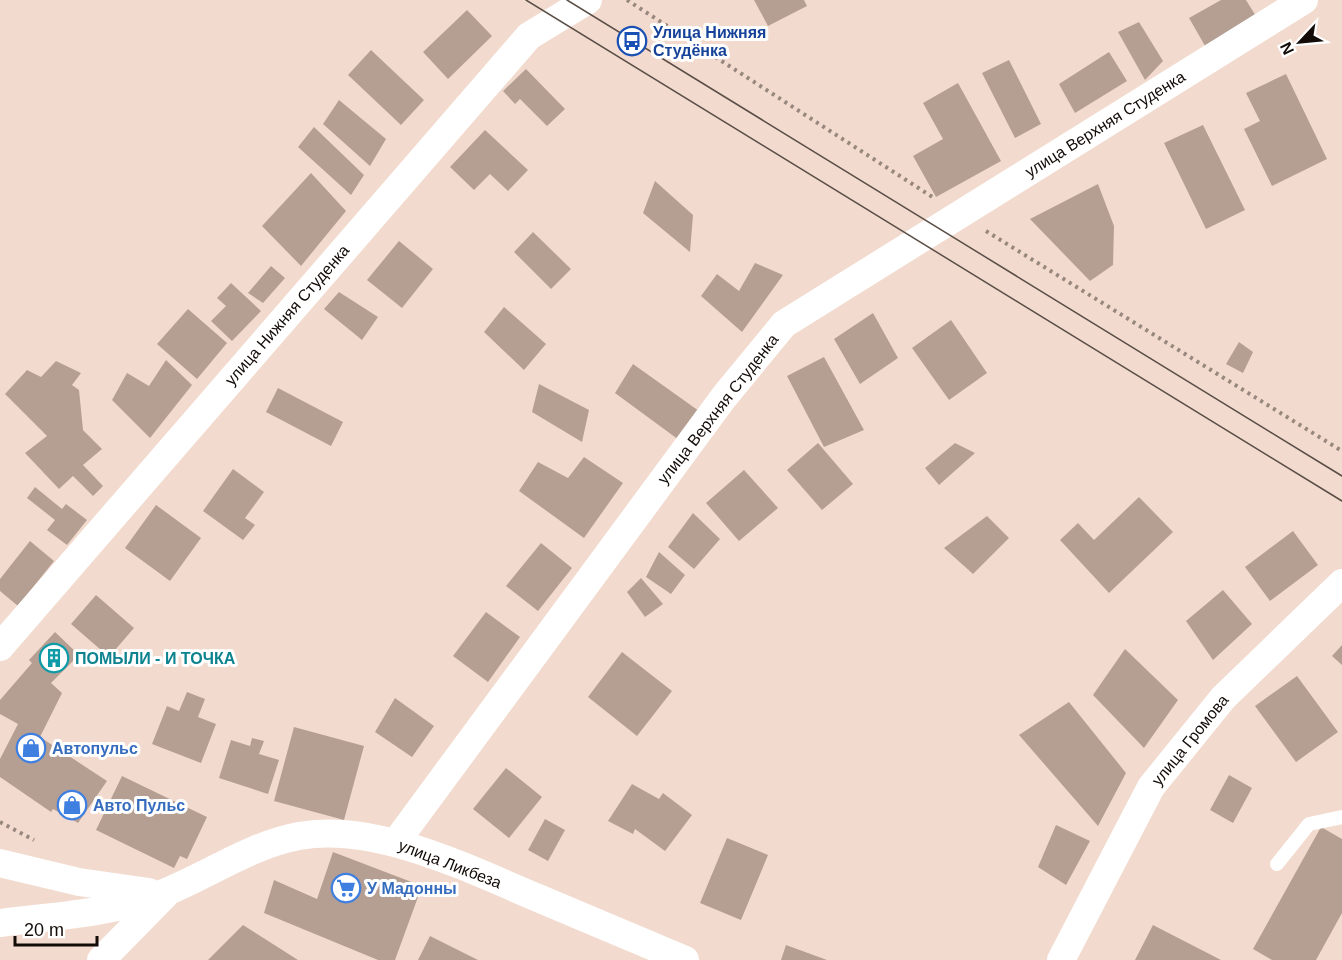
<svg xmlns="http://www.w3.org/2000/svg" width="1342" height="960" font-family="Arial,sans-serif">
	<rect width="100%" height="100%" fill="#f2dbce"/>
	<path fill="#b59f93" d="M754,0H804L807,6L768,26Z
		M1221,0H1246L1259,21L1208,51L1189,18Z
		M467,10L492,36L448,79L423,52Z
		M1139,22L1163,61L1145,80L1118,32Z
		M371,50L424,100L401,125L348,75Z
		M1109,52L1127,81L1075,113L1059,84Z
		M1009,60L1041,124L1015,138L982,73Z
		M526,69L565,109L547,126L520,99L515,104L503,91Z
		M1286,74L1327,159L1272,186L1244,129L1260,121L1246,93Z
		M958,83L1001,161L936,197L913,156L943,139L923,103Z
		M339,100L386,139L370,166L323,124Z
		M1203,125L1245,210L1206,229L1164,143Z
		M314,127L364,175L351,195L298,147Z
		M485,130L528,170L508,191L490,174L474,190L450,167Z
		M311,173L346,211L301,266L262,226Z
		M655,181L693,215L690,252L643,213Z
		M1098,184L1114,226L1113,265L1090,281L1030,219Z
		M533,232L571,269L551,289L514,252Z
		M399,241L433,269L402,308L367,280Z
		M755,263L783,275L742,332L701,296L717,274L739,291Z
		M271,266L285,278L263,303L248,293Z
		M231,283L261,311L232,341L211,321L226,306L217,298Z
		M339,292L378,317L362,340L324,309Z
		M504,307L546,344L524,370L484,332Z
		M188,309L227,343L197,379L157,344Z
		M873,313L898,358L860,384L834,339Z
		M951,320L987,373L949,400L912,348Z
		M1239,342L1253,352L1243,373L1226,364Z
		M824,357L864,430L824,447L787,376Z
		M166,360L192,385L150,438L112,400L127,373L149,386Z
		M56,361L81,373L72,385L79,390L83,430L102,449L83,465L103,486L93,496L73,476L59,489L25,453L47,436L5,394L27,370L41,377Z
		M633,364L699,411L679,440L615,393Z
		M539,384L589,410L582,442L532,412Z
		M278,388L343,422L331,446L266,412Z
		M818,443L853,484L822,510L787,470Z
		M955,443L975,453L939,485L925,468Z
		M584,457L623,483L584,538L519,491L538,462L568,478Z
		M233,469L264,492L245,518L255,525L243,540L203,511Z
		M744,470L778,508L739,541L706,503Z
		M35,487L62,509L66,504L87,520L67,545L47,530L55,520L27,498Z
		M1139,497L1173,532L1109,593L1060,540L1078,523L1094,540Z
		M156,505L201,538L170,581L125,548Z
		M693,513L720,539L694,569L668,547Z
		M987,516L1009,538L973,574L944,548Z
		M1293,531L1318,565L1270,601L1245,567Z
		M30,541L54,561L18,606L0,591V579Z
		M541,543L572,568L538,611L506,586Z
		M659,552L685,575L671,594L646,577Z
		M641,578L663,604L645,617L627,592Z
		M1223,590L1252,624L1213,660L1186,621Z
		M96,595L134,628L109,657L71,624Z
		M486,612L520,637L488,682L453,656Z
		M55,632L79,655L51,683L62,693L40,737L107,781L78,823L53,809L51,812L0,777V759L18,724L0,714V700L32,663L29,660Z
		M1342,645V665L1332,656Z
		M1125,649L1178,700L1144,748L1093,695Z
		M622,652L672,691L637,736L588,697Z
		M1297,676L1338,732L1296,762L1255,706Z
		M187,692L205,699L198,717L216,724L201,763L152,744L167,706L179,711Z
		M395,698L434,726L412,757L375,732Z
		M1069,702L1126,773L1098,826L1019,735Z
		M294,727L364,746L344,820L274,801Z
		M252,738L264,741L259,754L279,760L268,794L219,778L231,740L250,746Z
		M506,768L542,797L509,838L473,809Z
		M1229,775L1252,788L1233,823L1210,810Z
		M122,776L207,817L187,859L180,856L174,868L96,830Z
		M632,784L659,799L663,793L692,815L665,851L635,829L633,834L608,821Z
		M545,819L565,830L548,861L528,850Z
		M1056,825L1090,841L1066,885L1038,867Z
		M1321,827L1342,839V913L1316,960H1272L1253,949Z
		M727,838L768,855L741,920L700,903Z
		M333,852L422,886L395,960H378L264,913L274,880L317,899Z
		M243,925L298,960H208Z
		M1153,925L1221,960H1135Z
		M430,936L478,960H418Z
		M786,945L827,960H781Z"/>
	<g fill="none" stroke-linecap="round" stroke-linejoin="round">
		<path stroke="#98877e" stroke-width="4" stroke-dasharray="3 4.5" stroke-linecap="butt" d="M627,0L934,198
			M986,231L1342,451
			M0,822L34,840"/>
		<path stroke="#fff" stroke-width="14" d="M1277,864L1309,824L1342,817"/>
		<path stroke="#fff" stroke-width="28" d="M0,647L529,36L588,0
			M396,842L724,397L784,324L1304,0
			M0,863L79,882L149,892
			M0,923C53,916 110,914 161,894C207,876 250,845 299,836C375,822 469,869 538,898C587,919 636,939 685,960
			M101,960L164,896
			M1061,960L1151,787L1223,698L1342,583"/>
		<path stroke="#5a4e47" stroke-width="1.5" d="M526,0L1342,501
			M567,0L1342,476"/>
	</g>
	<defs>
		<g id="bus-ring" transform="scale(1.5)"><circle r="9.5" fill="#fff" stroke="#1a4fb4" stroke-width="1.5"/><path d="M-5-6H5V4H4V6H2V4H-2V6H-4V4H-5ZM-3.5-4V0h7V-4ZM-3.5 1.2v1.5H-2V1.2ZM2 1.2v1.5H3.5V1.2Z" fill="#1a4fb4"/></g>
		<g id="building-ring" transform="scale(1.5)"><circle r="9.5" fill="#fff" stroke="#0f9aa8" stroke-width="1.5"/><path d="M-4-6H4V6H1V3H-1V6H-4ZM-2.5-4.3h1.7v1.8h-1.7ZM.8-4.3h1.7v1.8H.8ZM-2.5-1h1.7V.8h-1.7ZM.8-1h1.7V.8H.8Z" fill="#0f9aa8"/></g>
		<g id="shop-ring" transform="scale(1.5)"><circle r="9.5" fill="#fff" stroke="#3f7fe0" stroke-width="1.5"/><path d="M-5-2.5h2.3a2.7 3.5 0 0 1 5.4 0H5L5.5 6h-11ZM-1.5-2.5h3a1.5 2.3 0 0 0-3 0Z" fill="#3f7fe0"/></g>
		<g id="supermarket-ring" transform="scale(1.5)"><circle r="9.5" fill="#fff" stroke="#3f7fe0" stroke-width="1.5"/><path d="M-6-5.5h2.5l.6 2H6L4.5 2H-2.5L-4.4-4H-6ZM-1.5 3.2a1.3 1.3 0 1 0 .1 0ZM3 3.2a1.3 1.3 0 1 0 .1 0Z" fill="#3f7fe0"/></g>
	</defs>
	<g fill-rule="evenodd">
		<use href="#bus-ring" x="632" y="41"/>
		<use href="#building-ring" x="54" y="658"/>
		<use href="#shop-ring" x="31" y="748"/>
		<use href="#shop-ring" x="72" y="805"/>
		<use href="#supermarket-ring" x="346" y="888"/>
	</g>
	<g text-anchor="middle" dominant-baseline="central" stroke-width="6" stroke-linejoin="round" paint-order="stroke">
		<g font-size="16" font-weight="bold" fill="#164399" stroke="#fff" text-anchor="start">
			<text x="653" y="32">Улица Нижняя<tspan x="653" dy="18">Студёнка</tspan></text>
		</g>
		<g font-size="16" fill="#120b07" stroke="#fff">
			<text transform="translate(1105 124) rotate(-32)">улица Верхняя Студенка</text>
			<text transform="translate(287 315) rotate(-49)">улица Нижняя Cтуденкa</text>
			<text transform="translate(718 409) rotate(-52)">улица Верхняя Студенка</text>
			<text transform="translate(1190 740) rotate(-51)">улица Громова</text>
			<text transform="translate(450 864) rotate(21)">улица Ликбеза</text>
		</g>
		<g font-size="16" font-weight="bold" fill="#0d838f" stroke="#fff" text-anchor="start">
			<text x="75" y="658">ПОМЫЛИ - И ТОЧКА</text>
		</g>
		<g font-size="16" font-weight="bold" fill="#366cbe" stroke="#fff" text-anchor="start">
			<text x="52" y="748">Автопульс</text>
			<text x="93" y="805">Авто Пульс</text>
			<text x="367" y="888">У Мадонны</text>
		</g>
	</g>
	<g transform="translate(1300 42) rotate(244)" stroke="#ffffff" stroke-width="4.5" paint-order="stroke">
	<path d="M0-4.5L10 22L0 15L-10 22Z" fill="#120b07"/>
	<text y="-9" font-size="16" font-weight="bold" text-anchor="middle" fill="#120b07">N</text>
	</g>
	<path d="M15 936v9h82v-9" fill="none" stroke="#120b07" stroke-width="3"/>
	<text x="24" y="936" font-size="18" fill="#120b07" stroke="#ffffff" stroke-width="4.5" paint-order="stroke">20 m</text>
</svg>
